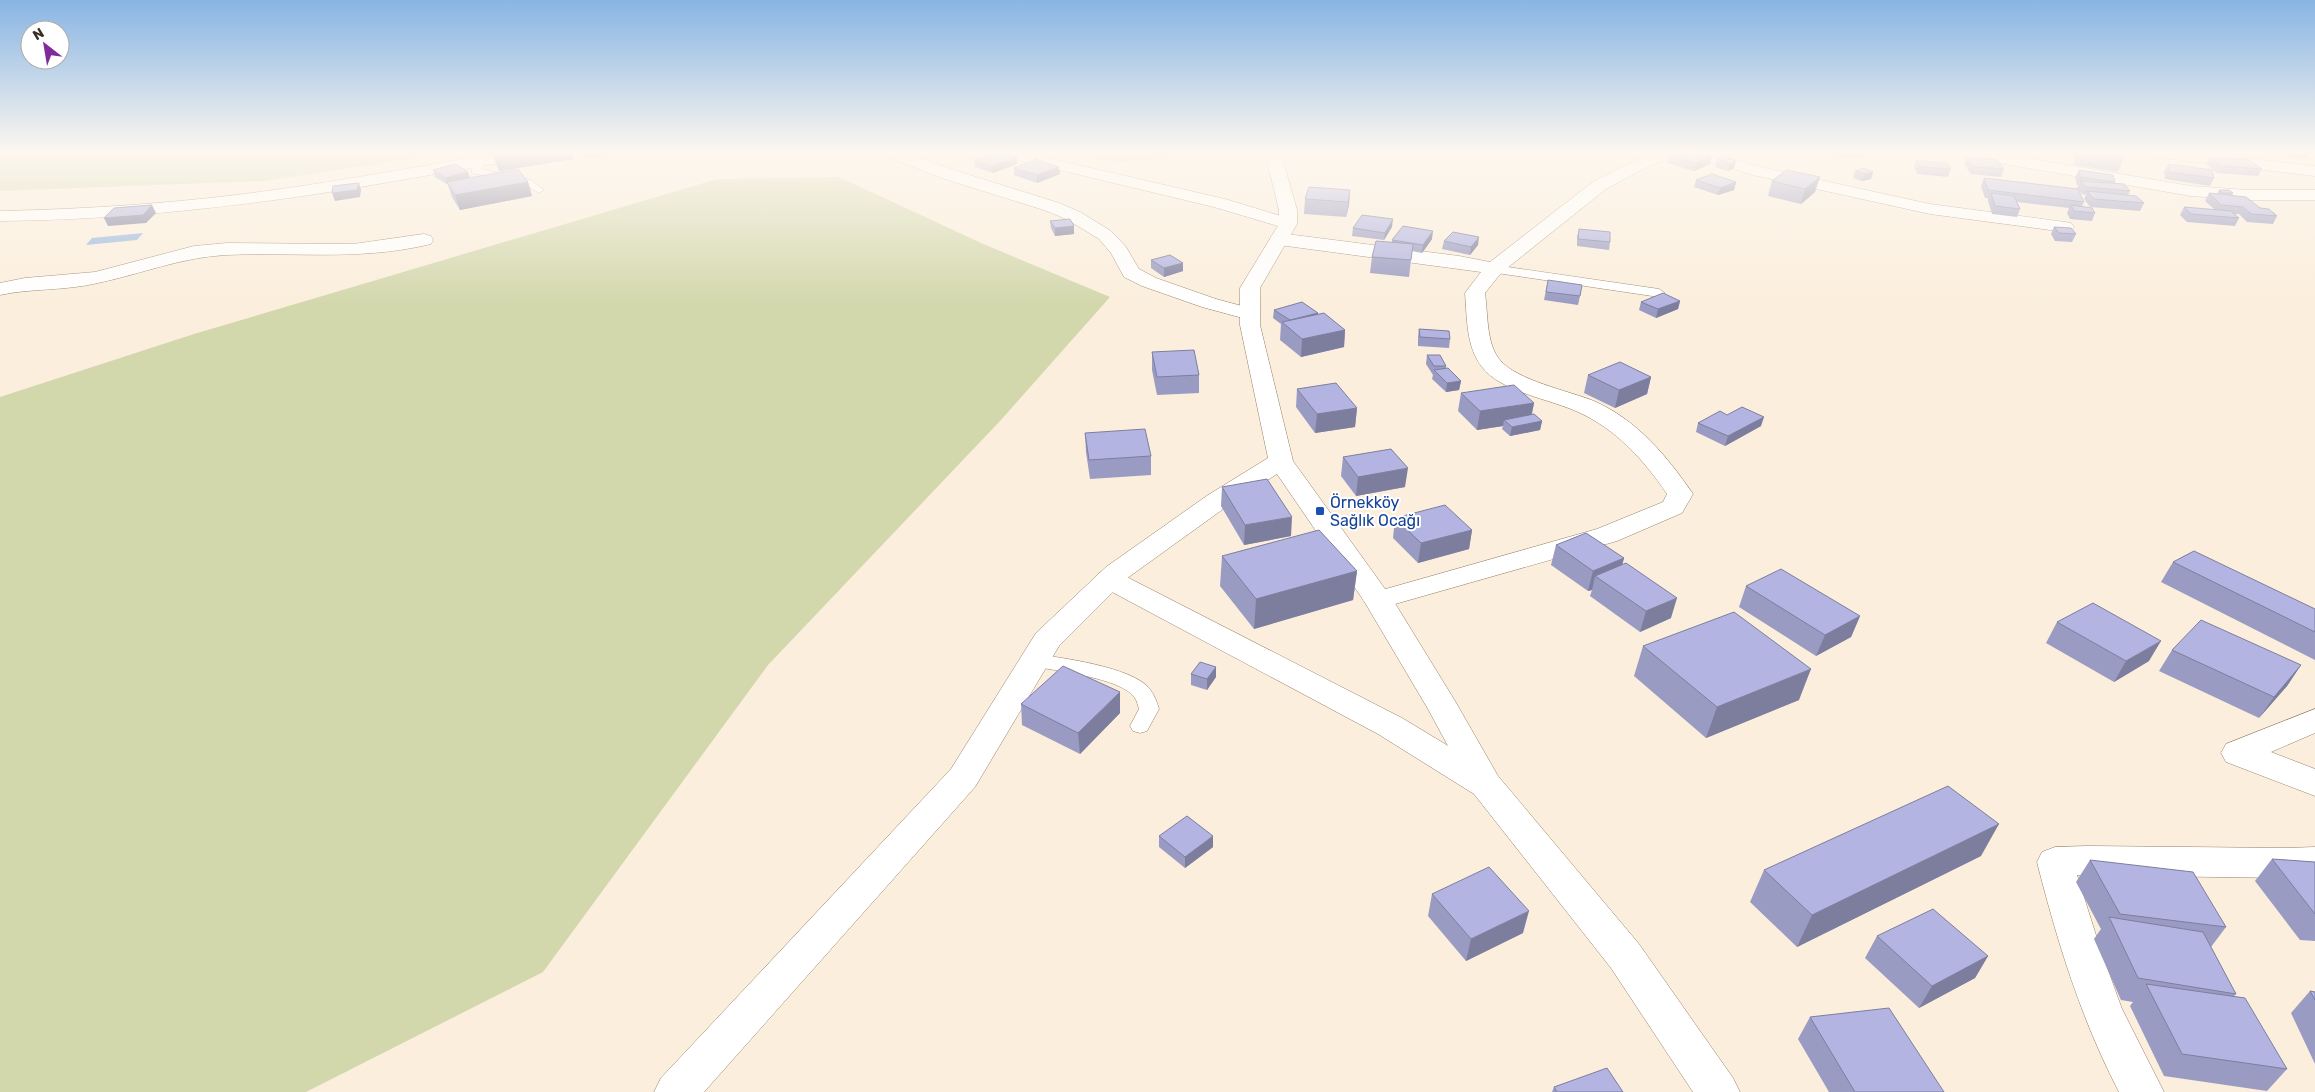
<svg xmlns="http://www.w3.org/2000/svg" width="2315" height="1092" font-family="Rubik,sans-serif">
	<rect width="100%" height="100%" fill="#fbeedc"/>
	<path fill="#d2d7ac" d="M0,152H456L265,181L0,191Z
		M1069,152H1209L1117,163Z
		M839,177L981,243L1110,297L1000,421L768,665L543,972L306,1092H0V397L194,334L717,179Z"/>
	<path fill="#99b6dd" d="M143,233L137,240L86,245L92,238Z"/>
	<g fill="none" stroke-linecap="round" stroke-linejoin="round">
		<g stroke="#968167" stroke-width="1">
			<path id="lane" d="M481,158L486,161L481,169L531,180L544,190L539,193L524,184L472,173L471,166Z
				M1494,265L1659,289L1665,293L1659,297L1490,272L1488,269Z
				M1035,654C1063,658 1131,667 1149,688C1154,694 1157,702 1159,709L1147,731L1140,733L1133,731L1130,726L1139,709C1138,706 1137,701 1135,698C1121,677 1052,671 1028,665L1025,660L1028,655Z"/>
		</g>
		<g stroke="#968167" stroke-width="1">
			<path id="street" d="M506,152H543L541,155L535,157C460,169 385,184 310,195C207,210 104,220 0,221V211C90,209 179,203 267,191C347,180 426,165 506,152Z
				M880,152H902L957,171L1059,203L1080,212L1111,231L1126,247L1139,269L1156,278L1216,299L1257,310L1260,314L1257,318L1250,320L1202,307L1142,286L1124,277L1111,253L1099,239L1068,220L1047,211L945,179L882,155Z
				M995,152H1022L1225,199L1294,220L1297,224L1294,228L1288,229L1214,207L997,155Z
				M1661,152H1707L1756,166L1930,204L2065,222L2071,223L2074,227L2071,231L2065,232L1930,214L1753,175L1683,153L1647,167L1606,189L1501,273L1485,293C1488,313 1486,344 1500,360C1516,380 1569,391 1594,401C1637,420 1667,456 1693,494L1682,513L1617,541L1388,606L1378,609L1368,606L1363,600L1368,594L1597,529L1663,502L1667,494C1644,460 1616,429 1578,412C1550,399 1501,392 1482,367C1466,347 1467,317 1465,293L1481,272L1279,245L1272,243L1270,239L1272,235L1279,233L1459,256L1490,262L1594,181L1635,161Z
				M1956,152H1991L2191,186L2247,190H2315V200H2247L2191,196L1964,157L1958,155Z
				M2145,152H2192L2315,166V176L2153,157L2147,155Z
				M424,234L431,236L433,240L431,244C362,261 296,252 227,255C182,257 141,274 98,283C65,291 32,288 0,295V283L25,278L95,272L194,246L227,243L353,244Z
				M1109,570L1119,573L1402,718L1498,776L1503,785L1498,794L1486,798L1474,794L1378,734L1099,585L1095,579L1099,573Z
				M2315,709V733L2271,752L2315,769V796L2226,762L2221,753L2226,744Z
				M2088,846L2286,848L2315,847V875L2286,878L2077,875L2101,951L2122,1009L2164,1092H2119C2081,1019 2057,941 2037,862L2042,852L2055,847Z"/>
		</g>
		<g stroke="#968167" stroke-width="1">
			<path id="secondary" d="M1269,152H1285L1283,161L1297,210V224L1260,288V325L1293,461L1393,600L1455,701L1498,776L1639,944L1733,1078L1740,1092H1693L1611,968L1474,794L1428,709L1364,601L1277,474L1226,507L1126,579L1059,646L975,787L704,1092H654L661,1078L951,769L1036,633L1106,567L1208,495L1268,458L1240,325V288L1279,224V210L1267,161Z"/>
		</g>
		<path stroke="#ab9f90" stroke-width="2" stroke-dasharray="2.5 2.5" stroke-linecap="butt" d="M54,152C126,161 197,159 269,152"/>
		<use href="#lane" fill="#fff" fill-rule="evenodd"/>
		<use href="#street" fill="#fff" fill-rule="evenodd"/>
		<use href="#secondary" fill="#fff" fill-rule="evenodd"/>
	</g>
	<path fill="#9a9bc2" d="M492,152H572L574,159L499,171Z
		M581,152H616V153L587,158Z
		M1831,152H1866L1865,157H1838Z
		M2076,152H2124V157L2118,172L2074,165L2075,156Z
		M2269,152H2311L2304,159Z
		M1669,156L1710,164L1694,171L1667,163Z
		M1967,157L2004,169L2001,177L1971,174L1964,164Z
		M2209,157L2262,169L2258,176L2217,173L2206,164Z
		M1717,159L1736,161L1734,168L1728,171L1715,167Z
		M974,160L1017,164L993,173L975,167Z
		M1916,160L1951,169L1948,177L1917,174L1914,167Z
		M2168,164L2214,178L2210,186L2165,179L2164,171Z
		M1059,167L1060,174L1037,183L1014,175V168Z
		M433,170L470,178L528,182L532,196L460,210L452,197L448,185L435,177Z
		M1787,170L1815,192L1801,204L1768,196L1772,181Z
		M2079,170L2115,182L2114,184L2130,191L2128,195L2144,203L2140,211L2090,207L2084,199L2086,195L2082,194L2077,188L2079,185H2077L2075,177Z
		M1855,171L1873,172L1871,179L1862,181L1853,178Z
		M1984,178L2084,202L2082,206L2095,213L2092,221L2070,219L2067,213L2069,208L2017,202L2020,209L2017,217L1992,214L1988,201V198H1985L1981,186Z
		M1696,180L1736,182L1734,190L1718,195L1694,187Z
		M1350,190L1349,205L1346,217L1304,214L1305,199Z
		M2219,190L2233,193L2232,195L2277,216L2273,224L2247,222L2239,214H2234L2239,218L2235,226L2187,222L2180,215L2184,207L2215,210L2205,201L2209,193L2217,194Z
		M1050,221L1074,226V234L1055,236L1051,228Z
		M1392,227L1384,240L1352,236L1353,228Z
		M2054,227L2076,234L2072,242L2055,241L2051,234Z
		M1579,229L1610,242L1609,250L1577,246V237Z
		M1432,239L1422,253L1412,251L1409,277L1370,273L1372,257L1392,242V240Z
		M1444,241L1478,245L1470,255L1442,249Z
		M1151,260L1183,263V271L1164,277L1151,268Z
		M1548,280L1580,296L1578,305L1544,300Z
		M1680,301L1678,309L1656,318L1639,310L1641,302Z
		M1274,310L1318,313V314L1345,330L1344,347L1301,357L1280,340L1281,324L1273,318Z
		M1419,329L1450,339L1449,348L1418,346V337Z
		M1152,352L1199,375V393L1157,395L1152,370Z
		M1427,355L1446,366V369L1461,381L1459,390L1446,392L1432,379L1433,375L1426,364Z
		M1588,375L1651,377L1647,394L1615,408L1584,393Z
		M1297,389L1357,408L1355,427L1315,433L1296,407Z
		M1461,393L1534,403L1532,414L1542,421L1540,430L1510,436L1502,429L1503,426L1477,430L1458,411Z
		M1727,415L1761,426L1725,446L1696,432L1698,423Z
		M1085,433L1151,456V475L1090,479L1086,452Z
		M1343,457L1405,487L1356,496L1341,476Z
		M1222,487L1291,536L1244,545L1221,506Z
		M1395,518L1472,530L1469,549L1418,563L1393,538Z
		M1556,545L1624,558L1622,564L1671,618L1640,632L1590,596L1592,590L1588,591L1551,565Z
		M1222,556L1357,571L1353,600L1254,629L1220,586Z
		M2173,562L2315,609V660L2161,582Z
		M1746,586L1860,616L1851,637L1816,656L1739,607Z
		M2057,622L2149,661L2114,682L2046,643Z
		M1643,646L1799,700L1706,738L1634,676Z
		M2172,650L2301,665L2287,686L2259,718L2159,671Z
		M1216,667V677L1207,690L1191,685V674Z
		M1021,704L1120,713L1080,754L1022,725Z
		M1159,836L1213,847L1185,868L1159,847Z
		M1981,856L1797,947L1750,902L1764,870Z
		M2272,859L2315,862V941L2300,940L2255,881Z
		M2090,860L2226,927L2211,947L2236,994L2234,996L2287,1069L2267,1091L2164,1076L2130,1006L2133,1002L2121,1000L2094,939L2101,929L2076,882Z
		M1432,894L1523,933L1466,961L1428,916Z
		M1877,936L1988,956L1975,978L1919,1008L1865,958Z
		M2310,991L2315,992V1064L2291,1013Z
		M1810,1017L1944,1092H1829L1798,1039Z
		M1554,1087L1623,1092H1552Z"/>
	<path fill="#7d7e9e" d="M527,152H572L574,159L499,171L494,157Z
		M585,152H616V153L587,158Z
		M2308,152H2311L2304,159Z
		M1712,156L1710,164L1694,171L1696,163Z
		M1017,157V164L993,173L992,166Z
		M1736,161L1734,168L1728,171L1729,164Z
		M1059,167L1060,174L1037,183V175Z
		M468,172L470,179L447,183L445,178Z
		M1873,172L1871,179L1862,181L1865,174Z
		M1820,177L1815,192L1801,204L1805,189Z
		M528,182L532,196L460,210L455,195Z
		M1736,182L1734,190L1718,195L1720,188Z
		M359,183L361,190L360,197L335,201L332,193Z
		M1350,190L1349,205L1346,217L1348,202Z
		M152,205L156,213L146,223L108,226L104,218Z
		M1393,219L1392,227L1384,240L1385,233Z
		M1074,226V234L1055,236V228Z
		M1433,231L1432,239L1422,253L1423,245Z
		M1479,237L1478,245L1470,255L1471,247Z
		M1183,263V271L1164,277V268Z
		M1680,301L1678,309L1656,318L1658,309Z
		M1318,313L1317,321L1290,320Z
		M1345,330L1344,347L1301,357L1302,339Z
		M1651,377L1647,394L1615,408L1619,390Z
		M1461,381L1459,390L1446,392L1447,383Z
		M1534,403L1530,421L1504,420L1503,426L1477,430L1480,411Z
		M1357,408L1355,427L1315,433L1317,414Z
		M1764,417L1761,426L1725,446L1728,436Z
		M1542,421L1540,430L1510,436L1512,427Z
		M1408,468L1405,487L1356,496L1358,477Z
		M1292,517L1291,536L1244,545L1245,525Z
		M1472,530L1469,549L1418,563L1421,543Z
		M1624,558L1619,578L1595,576L1592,590L1588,591L1593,571Z
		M1357,571L1353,600L1254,629L1256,599Z
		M1677,598L1671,618L1640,632L1646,611Z
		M1860,616L1851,637L1816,656L1825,635Z
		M2161,641L2149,661L2114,682L2126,661Z
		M2301,665L2287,686L2259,718L2274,697Z
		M1216,667V677L1207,690V679Z
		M1811,669L1799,700L1706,738L1717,707Z
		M1120,692V713L1080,754L1078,733Z
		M1999,824L1981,856L1797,947L1812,915Z
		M1213,836V847L1185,868V857Z
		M1529,911L1523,933L1466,961L1471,939Z
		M1988,956L1975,978L1919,1008L1932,986Z"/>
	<path fill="#b3b4e1" stroke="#7d7e9e" d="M492,152H527L494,157Z
		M997,152H1001L1017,157L992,166L974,160Z
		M1679,152H1696L1712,156L1696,163L1669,156Z
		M2086,152H2124V157Z
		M1724,157L1736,161L1729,164L1717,159Z
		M1967,157L1997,160L2004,169L1974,167Z
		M2209,157L2249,160L2262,169L2221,166Z
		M1036,159L1059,167L1037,175L1014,168Z
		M1916,160L1947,163L1951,169L1920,167Z
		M455,164L468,172L445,178L433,170Z
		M2168,164L2212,170L2214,178L2169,172Z
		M1863,168L1873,172L1865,174L1855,171Z
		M518,169L528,182L455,195L447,182Z
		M1787,170L1820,177L1805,189L1772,181Z
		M2079,170L2113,175L2115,182L2080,177Z
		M1712,174L1736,182L1720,188L1696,180Z
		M1984,178L2078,189L2084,202L1988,190Z
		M2080,181L2124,184L2130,191L2086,187Z
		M359,183L357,190L332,193L333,186Z
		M1309,187L1350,190L1348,202L1305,199Z
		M2219,190H2229L2233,193H2223Z
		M2087,191L2136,196L2144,203L2094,199Z
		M1991,193L2014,196L2020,209L1995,206Z
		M2209,193L2246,197L2260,208L2269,209L2277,216L2251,214L2243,207L2221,205Z
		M152,205L143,215L104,218L114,208Z
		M2071,205L2092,208L2095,213L2074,211Z
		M2184,207L2231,211L2239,218L2191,214Z
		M1362,215L1393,219L1385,233L1353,228Z
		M1070,219L1074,226L1055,228L1050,221Z
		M1403,226L1433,231L1423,245L1392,240Z
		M2054,227L2071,228L2076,234L2059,233Z
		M1579,229L1610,232V242L1578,239Z
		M1453,232L1479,237L1471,247L1444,241Z
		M1376,241L1413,244L1411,260L1372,257Z
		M1170,255L1183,263L1164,268L1151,260Z
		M1548,280L1582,285L1580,296L1546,292Z
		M1663,293L1680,301L1658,309L1641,302Z
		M1302,302L1318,313L1290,320L1274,310Z
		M1324,313L1345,330L1302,339L1282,322Z
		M1419,329L1449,331L1450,339L1420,337Z
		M1194,350L1199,375L1157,377L1152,352Z
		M1427,355H1440L1446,366H1434Z
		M1620,362L1651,377L1619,390L1588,375Z
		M1448,368L1461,381L1447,383L1434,370Z
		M1336,383L1357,408L1317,414L1297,389Z
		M1514,385L1534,403L1480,411L1461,393Z
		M1742,407L1764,417L1728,436L1698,423L1720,411L1727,415Z
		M1534,414L1542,421L1512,427L1504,420Z
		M1145,429L1151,456L1089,460L1085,433Z
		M1391,449L1408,468L1358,477L1343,457Z
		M1267,479L1292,517L1245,525L1222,487Z
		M1445,505L1472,530L1421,543L1395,518Z
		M1319,530L1357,571L1256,599L1222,556Z
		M1586,533L1624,558L1593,571L1556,545Z
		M2194,551L2315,609V632L2173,562Z
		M1626,563L1677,598L1646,611L1595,576Z
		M1781,569L1860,616L1825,635L1746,586Z
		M2093,603L2161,641L2126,661L2057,622Z
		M1734,612L1811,669L1717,707L1643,646Z
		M2201,620L2301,665L2274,697L2172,650Z
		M1200,662L1216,667L1207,679L1191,674Z
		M1063,666L1120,692L1078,733L1021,704Z
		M1948,786L1999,824L1812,915L1764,870Z
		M1187,816L1213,836L1185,857L1159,836Z
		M2272,859L2315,862V914Z
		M2090,860L2193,872L2226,927L2120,914Z
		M1489,867L1529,911L1471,939L1432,894Z
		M1933,909L1988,956L1932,986L1877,936Z
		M2109,917L2203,932L2236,994L2138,978Z
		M2146,984L2245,998L2287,1069L2182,1054Z
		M2310,991L2315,992V1000Z
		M1889,1008L1944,1092H1855L1810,1017Z
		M1607,1068L1623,1092H1557L1554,1087Z"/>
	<linearGradient id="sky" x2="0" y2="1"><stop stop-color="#88b5e4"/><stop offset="0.5" stop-color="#fdf7ef"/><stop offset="1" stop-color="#fdf7ef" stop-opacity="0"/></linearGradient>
	<rect width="2315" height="305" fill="url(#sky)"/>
	<rect fill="#1a4fb4" stroke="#fff" stroke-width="2" x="1315" y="506" width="10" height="10" rx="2.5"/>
	<g text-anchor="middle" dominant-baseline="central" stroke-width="4" stroke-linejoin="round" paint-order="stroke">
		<g font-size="16" fill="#164399" stroke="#fff" text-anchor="start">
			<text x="1330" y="502">Örnekköy<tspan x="1330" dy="18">Sağlık Ocağı</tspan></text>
		</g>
	</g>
	<g transform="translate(45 45) rotate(329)"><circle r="24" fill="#ffffff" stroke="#afaca7"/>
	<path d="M0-4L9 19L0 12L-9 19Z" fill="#7f2b9b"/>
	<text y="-8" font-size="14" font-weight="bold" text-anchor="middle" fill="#382f24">N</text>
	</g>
</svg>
